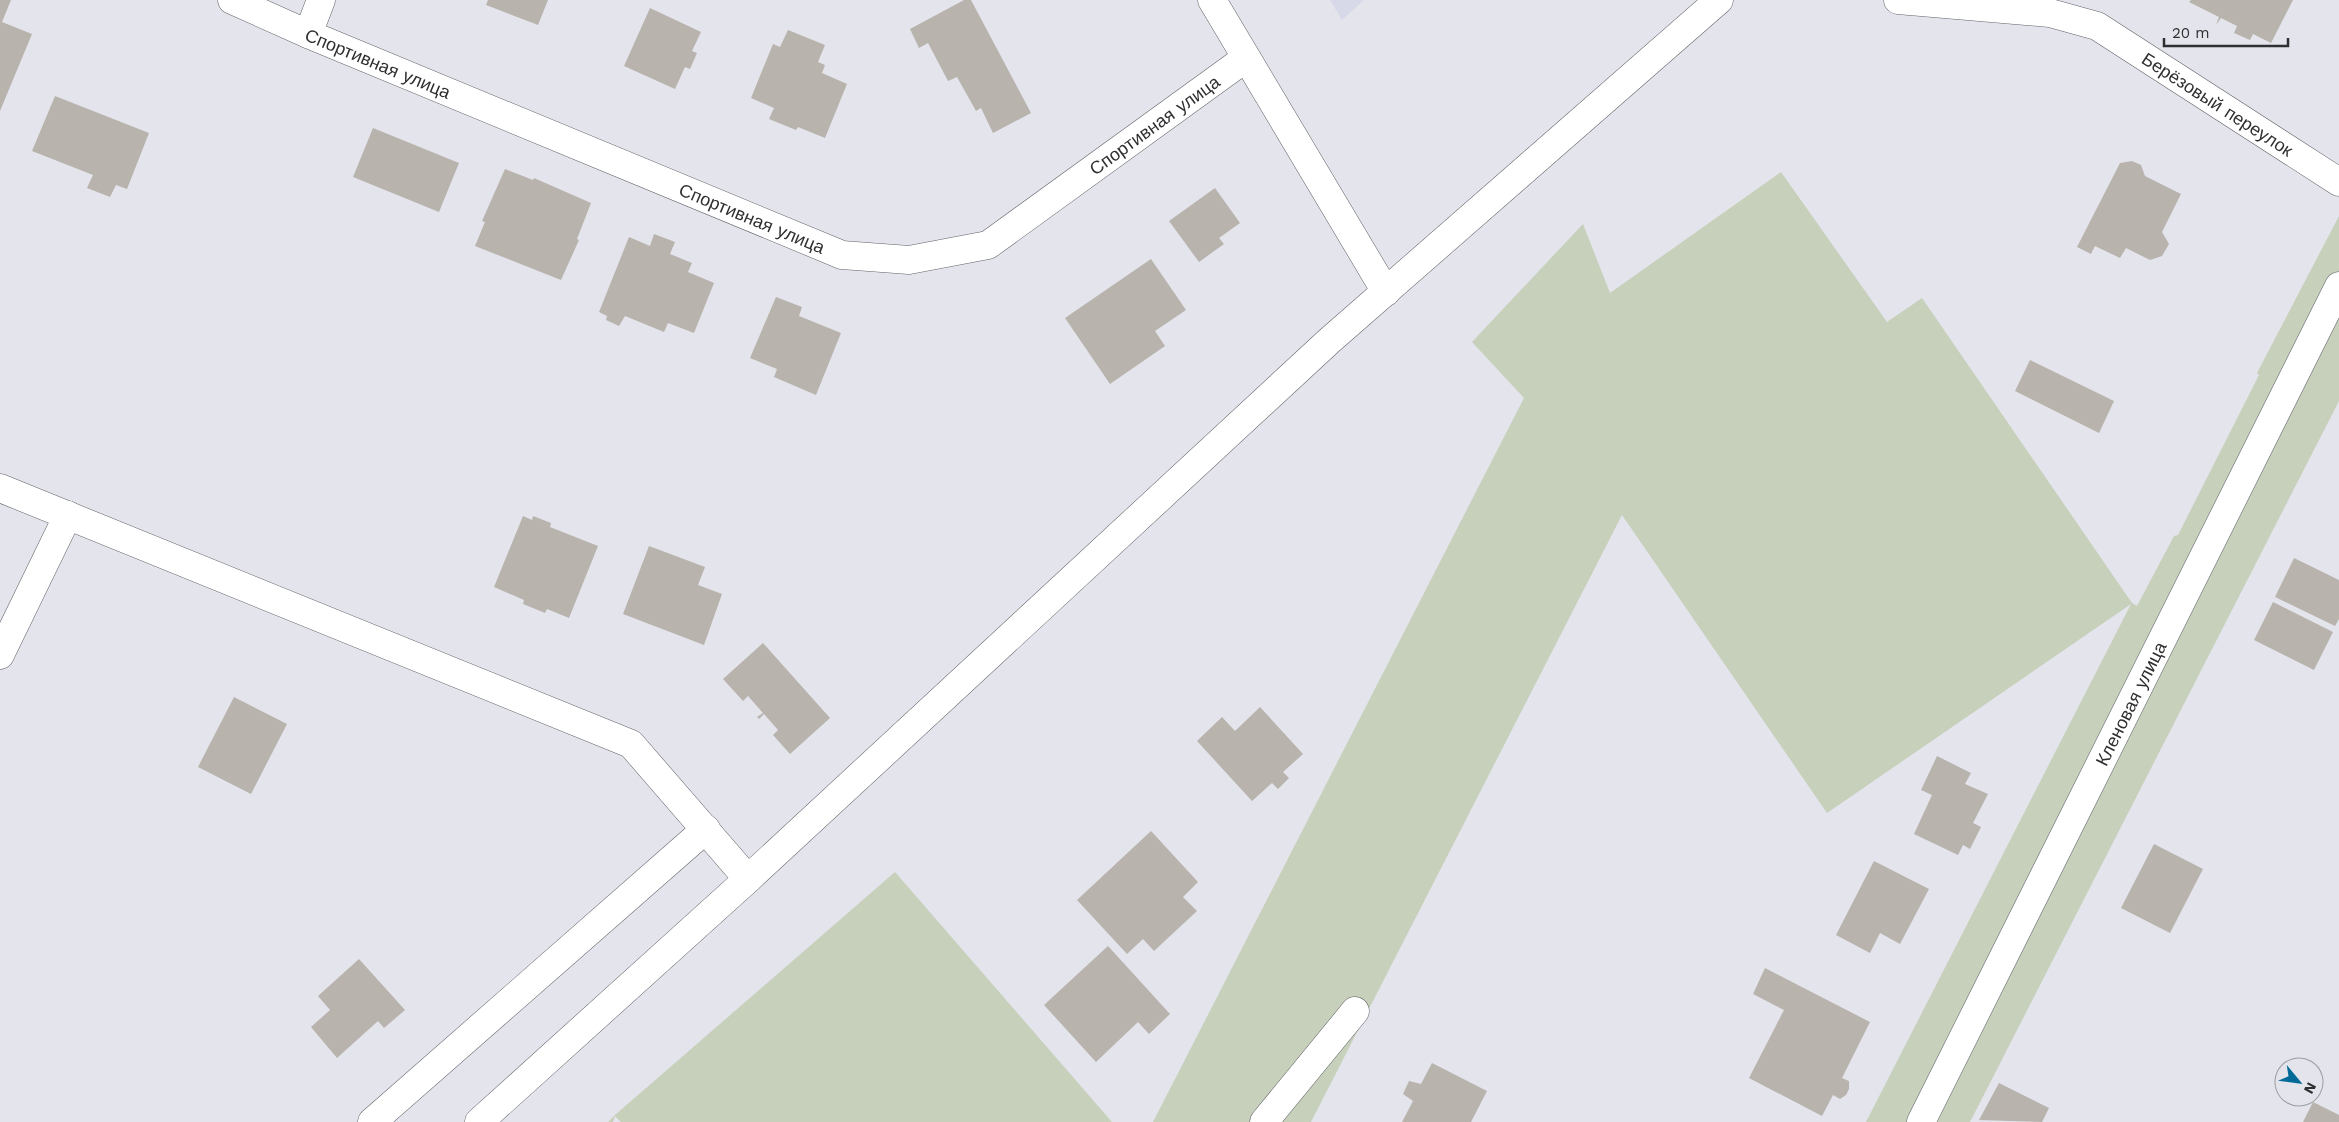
<svg xmlns="http://www.w3.org/2000/svg" width="2339" height="1122" font-family="'Work Sans',sans-serif">
	<rect width="100%" height="100%" fill="#e4e4ec"/>
	<path fill="#d8d9e8" d="M1330,0H1364L1342,20Z"/>
	<path fill="#c6d0ba" d="M1781,172L1887,322L1922,298L2132,603L2137,606L2174,536L2178,535L2259,375L2257,373L2339,216V401L1970,1122H1866L2131,604L1827,813L1622,515L1311,1122H1153L1524,398L1472,342L1583,224L1610,293Z
		M895,872L1112,1122H621L615,1116L613,1122H608L615,1115Z"/>
	<path fill="#b8b3ac" d="M0,0H11L2,22L32,34L0,111Z
		M488,0H548L538,25L486,5Z
		M964,0H971L1031,113L993,133L981,108L976,111L957,77L948,81L928,43L919,48L910,29Z
		M2191,0H2293L2271,43L2253,34L2250,40L2234,33L2237,26L2221,18L2216,25L2219,17L2189,2Z
		M650,8L701,32L692,51L697,53L690,69L685,67L675,89L624,66Z
		M788,30L825,45L818,62L825,65L822,73L847,84L825,138L798,127L796,130L769,119L774,108L751,98L773,44L780,47Z
		M55,96L149,133L127,189L116,185L110,197L87,188L93,175L32,151Z
		M373,128L459,163L439,212L353,177Z
		M2132,161L2141,165L2145,176L2181,194L2162,232L2169,244L2162,256L2150,260L2126,248L2120,258L2095,246L2091,254L2077,247L2120,163Z
		M505,169L533,180L534,178L591,203L577,239L579,240L561,280L475,246L485,222L482,221Z
		M1215,188L1240,223L1219,238L1224,244L1199,262L1169,221Z
		M654,234L675,242L670,254L692,263L688,272L714,283L694,333L668,323L664,332L625,316L619,326L606,320L607,316L599,312L629,237L650,246Z
		M1151,259L1186,310L1155,331L1165,346L1110,384L1065,318Z
		M776,297L802,307L799,316L841,333L816,395L774,377L777,369L750,358Z
		M2030,360L2114,401L2099,433L2015,391Z
		M523,516L532,520L533,516L551,523L550,527L598,546L569,618L547,609L545,613L523,604L524,600L494,587Z
		M649,546L705,567L698,585L722,594L704,645L623,614Z
		M2294,558L2339,580V619L2335,626L2275,597Z
		M2273,602L2333,632L2314,670L2254,640Z
		M763,643L830,718L790,754L773,735L778,730L764,714L759,719L757,717L763,713L748,696L743,701L723,679Z
		M234,697L287,724L251,794L198,767Z
		M1260,707L1303,754L1283,772L1289,778L1278,789L1272,783L1252,801L1197,741L1222,717L1235,731Z
		M1937,756L1971,773L1965,784L1988,794L1973,823L1981,827L1970,849L1963,845L1958,855L1914,834L1932,795L1921,790Z
		M1151,831L1198,882L1183,897L1197,911L1154,951L1143,939L1127,954L1077,900Z
		M2154,844L2203,869L2170,933L2121,908Z
		M1874,861L1929,889L1900,944L1880,933L1870,953L1836,935Z
		M1108,946L1170,1014L1149,1034L1138,1022L1096,1062L1044,1005Z
		M359,959L405,1010L384,1028L378,1021L337,1058L311,1027L330,1010L318,996Z
		M1765,968L1870,1022L1842,1078L1849,1081V1089L1846,1095L1840,1099L1833,1095L1822,1116L1749,1078L1784,1010L1753,994Z
		M1432,1063L1487,1091L1471,1122H1402L1413,1101L1403,1094L1409,1081L1421,1084Z
		M1999,1083L2049,1108L2042,1122L1979,1120Z
		M2313,1102L2339,1115V1122H2303Z"/>
	<g fill="none" stroke-linecap="round" stroke-linejoin="round">
		<g stroke="#626369" stroke-width="29">
			<g id="minor">
				<path id="s1" d="M232,0L308,34L842,255L909,260L988,245L1246,58"/>
				<path d="M1212,0L1386,292"/>
				<path id="s2" d="M1898,0L2050,13L2097,26L2339,182"/>
				<path d="M308,34L321,0"/>
				<path d="M0,488L631,744L748,879"/>
				<path d="M0,655L68,515"/>
				<path d="M372,1122L706,829"/>
				<path d="M479,1122L748,879L1329,341L1719,0"/>
				<path d="M1264,1122L1355,1011"/>
				<path id="s3" d="M1921,1122L2339,286"/>
			</g>
		</g>
		<use href="#minor" stroke="#fff" stroke-width="28"/>
	</g>
	<g text-anchor="middle" dominant-baseline="central" stroke-width="4" stroke-linejoin="round" paint-order="stroke">
		<g font-size="18" fill="#2f2f32" stroke="#e4e4ec">
			<text stroke="none"><textPath href="#s1" startOffset="159">Спортивная улица</textPath></text>
			<text stroke="none"><textPath href="#s2" startOffset="345">Берёзовый переулок</textPath></text>
			<text stroke="none"><textPath href="#s1" startOffset="1014">Спортивная улица</textPath></text>
			<text stroke="none"><textPath href="#s1" startOffset="564">Спортивная улица</textPath></text>
			<text stroke="none"><textPath href="#s3" startOffset="468">Кленовая улица</textPath></text>
		</g>
	</g>
	<g transform="translate(2299 1082) rotate(119)"><circle r="24" fill="#e4e4ec" stroke="#9c9ca2"/>
	<path d="M0-4L9 19L0 12L-9 19Z" fill="#016b98"/>
	<text y="-8" font-size="14" font-weight="bold" text-anchor="middle" fill="#2f2f32">N</text>
	</g>
	<path d="M2164 38v8h124v-8" fill="none" stroke="#2f2f32" stroke-width="2.5"/>
	<text x="2172" y="38" font-size="15" fill="#2f2f32" stroke="#e4e4ec" stroke-width="4" paint-order="stroke">20 m</text>
</svg>
